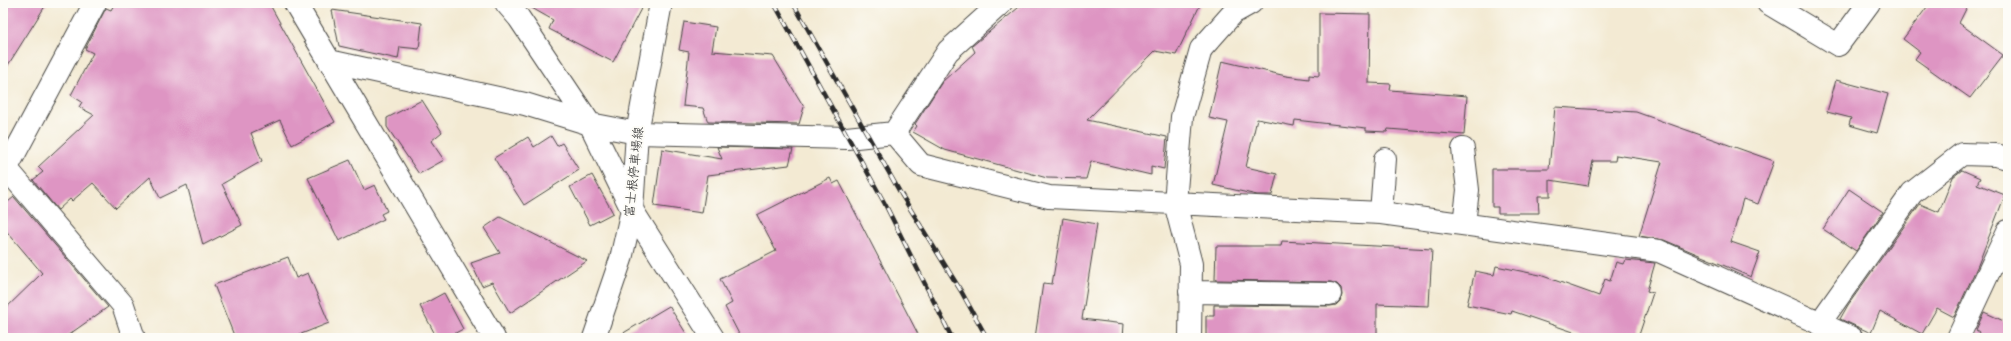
<svg xmlns="http://www.w3.org/2000/svg" width="2011" height="341" font-family="Pangolin,'Klee One',sans-serif">
	<rect width="100%" height="100%" fill="#fdfcf7"/>
	<filter id="ink" filterUnits="userSpaceOnUse"><feTurbulence type="fractalNoise" baseFrequency=".025" numOctaves="2"/><feDisplacementMap in="SourceGraphic" scale="8" xChannelSelector="R" yChannelSelector="G"/><feConvolveMatrix kernelMatrix="1 2 1 2 8 2 1 2 1" color-interpolation-filters="sRGB"/></filter>
	<filter id="wash" filterUnits="userSpaceOnUse"><feTurbulence type="fractalNoise" baseFrequency=".012" numOctaves="4" result="noise"/><feDisplacementMap in="SourceGraphic" scale="16" xChannelSelector="R" yChannelSelector="G"/><feGaussianBlur stdDeviation="0.9" result="paint"/><feColorMatrix in="noise" values="0 0 0 0 0 0 0 0 0 0 0 0 0 0 0 0 0 1.4 0 .05"/><feComposite in="paint" operator="in"/></filter>
	<g filter="url(#wash)">
		<rect width="100%" height="100%" fill="#f3ead3"/>
		<g id="blocks">
			<path fill="#de95c3" d="M3,3H47L3,73Z
				M115,3H269L335,122L292,145L280,120L251,133L262,161L222,184L242,225L203,245L187,185L160,198L150,177L116,208L93,183L72,201L70,199L58,210L33,180L43,172L38,167L94,115L79,107L82,102L71,95L93,53L85,49L106,8L111,10Z
				M523,3H644L613,62L549,29L553,20Z
				M1024,3H1201L1176,55L1155,51L1087,120L1167,137L1164,169L1151,166V175L1091,161L1086,179L1047,178L945,150L913,132L917,126L915,124L942,82L975,52L972,46Z
				M1930,3H1969L1959,23L2003,55L1970,98L1915,59L1920,52L1903,39Z
				M332,10L422,23L419,49L400,47L398,59L339,46Z
				M1319,13L1370,14L1369,83L1391,84L1390,90L1467,96L1464,135L1388,129L1387,132L1366,131V128L1295,120L1294,126L1257,119L1246,167L1277,174L1272,195H1257L1213,185L1228,122L1209,118L1222,61L1286,76L1309,79V75L1319,76Z
				M684,22L716,27L712,51L773,56L804,107L799,124L708,122L703,108L683,106L689,52L679,50Z
				M1836,80L1888,94L1877,133L1849,125L1851,118L1827,112Z
				M422,100L442,132L431,141L444,160L419,174L387,127V118Z
				M1555,107L1636,112L1774,161L1758,204L1743,199L1731,242L1760,252L1751,277L1664,240L1639,236L1662,162L1616,155L1615,161H1593L1588,186L1550,180V196H1538L1539,213H1498V207H1492V169H1549Z
				M551,136L557,146L562,143L579,170L524,205L494,158L528,137L534,147Z
				M717,147L793,149L789,165L708,175L702,213L654,206L662,149L722,159Z
				M350,160L364,190L375,185L387,211L381,214L384,219L339,241L308,178Z
				M1962,170L1980,178L1977,184L2005,195L1978,265L1954,317L1937,308L1922,334L1880,311L1871,333L1840,319L1848,305L1920,204L1939,212L1953,177Z
				M592,175L613,213L590,225L570,187Z
				M830,178L833,184L839,181L920,338H741L725,307L732,303L720,279L776,251L757,215Z
				M1849,189L1883,212L1856,251L1823,229Z
				M14,197L108,307L64,338H3V311L42,273L3,227V206Z
				M500,217L587,261L510,313L492,282L482,286L471,263L500,253L484,228Z
				M1063,218L1097,224L1082,319L1124,324L1123,338H1035L1043,283L1052,284Z
				M1282,241L1432,249L1429,306L1377,304V338H1206V316H1214V305L1330,306L1336,305L1340,301L1342,295L1341,288L1337,284L1331,282L1215,280L1216,246H1281Z
				M288,257L296,278L308,273L329,323L291,338H235L214,285Z
				M1625,260L1655,263L1647,291L1653,293L1638,338H1591L1512,311L1511,314L1467,305L1475,271L1494,275L1496,266L1540,275L1599,296L1605,279L1610,281L1616,262L1623,264Z
				M444,293L463,329L446,338H437L420,306Z
				M669,306L689,338H615Z
				M1984,312L2008,323V338H1976L1979,332L1976,330Z"/>
		</g>
	</g>
	<g filter="url(#ink)">
		<use href="#blocks" fill-opacity="0" stroke="#494844" stroke-width="1"/>
		<g fill="none" stroke-linecap="round" stroke-linejoin="round">
			<g stroke="#494844" stroke-width="24">
				<path id="street" d="M295,3L494,338
					M506,3L519,18L590,124L632,210L713,338
					M1768,3L1838,45L1869,3
					M329,61L525,104L590,124L637,133L847,138L894,133
					M894,133L921,165L1049,197L1381,213L1659,251L1852,338
					M894,133L948,51L1001,3
					M1463,149L1468,190L1464,224
					M7,169L123,305L134,338
					M3,175L95,3
					M1381,213L1385,159
					M1190,292L1330,294
					M1819,324L1912,193L1962,154L1995,155L2008,158
					M1190,338L1191,264L1175,203L1182,117L1201,49L1233,13L1251,3
					M1958,338L2008,231"/>
			</g>
			<g stroke="#494844" stroke-width="24">
				<path id="secondary" d="M594,338L621,259L632,210L637,133L661,3"/>
			</g>
			<use href="#street" stroke="#fff" stroke-width="22"/>
			<use href="#secondary" stroke="#fff" stroke-width="22"/>
			<g stroke="#2b2b2b" stroke-width="4.5">
				<path id="rail" d="M774,3L885,204L952,338
					M793,3L901,194L961,291L987,338"/>
			</g>
			<use href="#rail" stroke="#fdfcf7" stroke-width="3" stroke-dasharray="9" stroke-linecap="butt"/>
		</g>
	</g>
	<g text-anchor="middle" dominant-baseline="central" stroke-width="4" stroke-linejoin="round" paint-order="stroke">
		<g font-size="13" fill="#2b2b2b" stroke="#fdfcf7">
			<text transform="translate(634 172) rotate(-84)">富士根停車場線</text>
		</g>
	</g>
	<rect width="2011" height="341" fill="none" stroke="#fdfcf7" stroke-width="16"/>
</svg>
